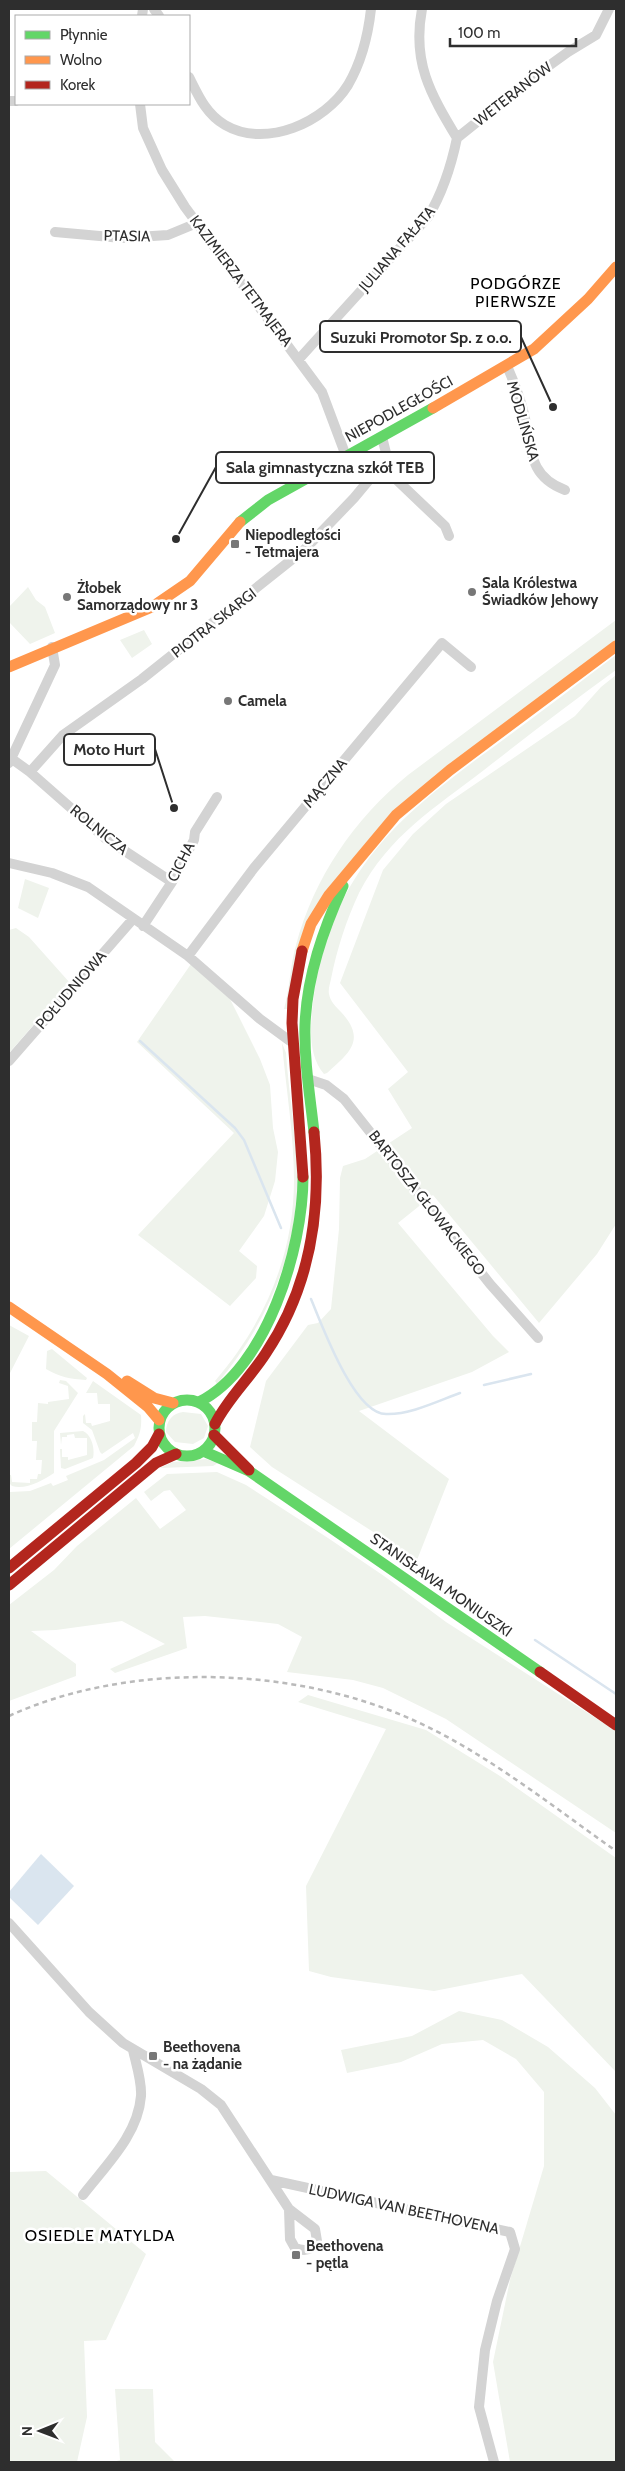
<svg xmlns="http://www.w3.org/2000/svg" width="625" height="2471" font-family="Cabin,sans-serif">
	<rect width="100%" height="100%" fill="#fff"/>
	<path fill="#eff3ec" d="M28,587L36,600L45,607L55,633L30,644L9,622V607Z
		M616,620V640L435,775L320,902L287,1009H284C290,988 290,966 296,945C314,878 354,819 408,775Z
		M144,630L152,644L132,658L120,640Z
		M616,655V670C572,702 527,736 484,770C435,808 389,835 359,893C346,921 337,949 331,979C330,984 328,989 329,994C330,1001 336,1007 341,1012C367,1040 349,1053 327,1073L324,1074C306,1053 311,1019 314,995C334,863 407,810 507,737C544,710 580,682 616,655Z
		M616,675V1224L597,1254L539,1323L433,1195L398,1223L493,1336L509,1352L472,1372L359,1411L449,1479L417,1560L272,1467L250,1447L266,1381L308,1325L318,1323L331,1309L339,1229L340,1178L343,1166L365,1159L412,1128L388,1089L408,1072L340,983L383,870L413,834L446,804L575,716L601,687Z
		M25,879L49,888L38,918L18,908Z
		M16,928L29,937L70,983L9,1053V930Z
		M191,964L230,999L260,1059L270,1085L273,1128L278,1152L275,1181L264,1216L239,1251L257,1266L256,1278L230,1306L138,1235L234,1133L137,1042Z
		M282,1043L286,1053C289,1098 298,1142 297,1186C295,1261 264,1327 217,1384L215,1381C264,1324 294,1256 294,1180C294,1135 286,1089 282,1043Z
		M9,1325L29,1336L9,1375Z
		M52,1349L87,1378L86,1380C70,1379 60,1377 46,1369L47,1351Z
		M60,1380L66,1381L78,1393L54,1431V1473C42,1481 26,1490 12,1486L9,1483V1475H11L12,1482L30,1483V1479H37L38,1474H41L42,1460H36L37,1441H32V1422H37L38,1403L48,1404V1402L69,1399L68,1386L59,1383Z
		M93,1381L141,1415C142,1427 140,1435 134,1446L9,1549L10,1492L30,1491L51,1483L53,1486L68,1480L66,1476L104,1460L135,1438L133,1433L102,1454L100,1452L92,1430L83,1423V1416L85,1414L86,1423H91L92,1426L110,1421V1404H98L97,1393H86Z
		M183,1412L201,1414L208,1426L204,1438L193,1444L175,1442L166,1432C166,1421 173,1413 183,1412Z
		M83,1431C92,1435 95,1449 93,1458L65,1469L61,1468L60,1449H62V1457H68V1460L87,1455V1438H75L74,1434L67,1435V1437H62L61,1445L60,1433Z
		M206,1459L218,1463L213,1466L160,1468L173,1462Z
		M217,1472L246,1485L328,1538L384,1576L446,1622L616,1731V1833L446,1719L383,1688L353,1680L287,1672L302,1637L278,1624L205,1616L183,1617L187,1648L115,1673L110,1669L165,1644L122,1621L56,1630L31,1631L76,1664V1676L9,1701V1605L54,1570L77,1546L136,1498L160,1529L186,1510L170,1490L164,1491L151,1501L144,1492L167,1474Z
		M308,1695L426,1730L500,1776L616,1858V2072L522,1974L434,1991L331,1977L309,1971L306,1886L386,1729L298,1702Z
		M459,2011L502,2020L548,2047L595,2088L616,2115V2462H510L493,2362L510,2280L544,2166V2092L516,2059L483,2040L442,2044L401,2062L347,2073L341,2050L412,2036Z
		M46,2171L146,2254L106,2340L84,2341L87,2417L77,2462H9V2172Z
		M115,2389H153L155,2442L175,2462H113L120,2460Z"/>
	<path fill="#dae5ef" d="M41,1854L74,1886L38,1925L9,1897V1892Z"/>
	<g fill="none" stroke-linecap="round" stroke-linejoin="round">
		<path stroke="#dae5ef" stroke-width="2.5" d="M140,1041L235,1128L244,1140L281,1228
			M311,1299C322,1325 354,1414 386,1414C410,1415 438,1401 460,1393
			M484,1385L531,1374
			M535,1640L616,1694"/>
		<path stroke="#d3d3d3" stroke-width="10" d="M154,9L159,16
			M142,16L143,9
			M189,77C198,95 206,114 225,125C266,149 325,122 348,85C362,61 368,36 371,9
			M9,101H16
			M140,104L143,128L162,170L185,207L322,392L346,456
			M457,138L532,78L568,52L596,35L609,9
			M55,232L122,238L168,235L197,223
			M299,359L428,217C443,192 451,167 457,138C430,93 412,62 422,9
			M507,366C514,382 520,397 524,414C532,447 527,476 565,490
			M381,465L445,526L449,536
			M12,759L30,772L63,735L142,679L305,549L354,498L384,462L386,453L382,437
			M9,763L55,665L52,647
			M30,772L105,838L172,882
			M9,863L52,873L88,887L188,956L260,1019L290,1041
			M143,926L172,882L194,840L195,832L217,797
			M188,956L254,868L442,643L471,667
			M9,1061L133,919
			M308,1079L326,1085L344,1099L490,1284L538,1338
			M9,1923L89,2012L123,2043L201,2089L221,2105L289,2209L315,2229L317,2241C311,2250 306,2252 295,2248L290,2239L289,2209
			M271,2180L510,2232L515,2249L497,2301L485,2350L479,2407L494,2462
			M83,2195C106,2165 138,2135 141,2096C142,2081 136,2064 133,2050"/>
		<path stroke="#63d668" stroke-width="11" d="M240,522L268,500L433,408
			M314,1132C310,1096 304,1061 305,1025C307,976 323,930 343,886
			M159 1428a28 28 0 1 1 56 0a28 28 0 1 1-56 0Z
			M199,1402C267,1368 303,1248 303,1177
			M203,1451L249,1471L540,1672"/>
		<path stroke="#ff974d" stroke-width="11" d="M433,408L534,349L588,299L616,267
			M9,667L152,607L190,581L240,522
			M302,951L311,924L329,895L396,815L450,770L616,646
			M9,1307L107,1374L148,1407L159,1420
			M127,1381L154,1398L173,1403"/>
		<path stroke="#b3261e" stroke-width="11" d="M302,951L293,999L292,1023L303,1177
			M215,1424C228,1398 250,1378 266,1353C310,1287 322,1210 314,1132
			M214,1435L249,1470
			M9,1568L136,1463L152,1447L159,1434
			M9,1585L156,1463L176,1454
			M540,1672L616,1725"/>
		<path stroke="#bababa" stroke-width="2.5" stroke-dasharray="5 4" stroke-linecap="butt" d="M9,1716C129,1661 294,1666 413,1720C485,1752 552,1806 616,1851"/>
	</g>
	<g fill="#777" stroke="#fff" stroke-width="2">
		<rect x="230" y="539" width="10" height="10" rx="2.5"/>
		<circle cx="472" cy="592" r="5"/>
		<circle cx="67" cy="597" r="5"/>
		<circle cx="228" cy="701" r="5"/>
		<rect x="148" y="2051" width="10" height="10" rx="2.5"/>
		<rect x="291" y="2250" width="10" height="10" rx="2.5"/>
	</g>
	<g text-anchor="middle" dominant-baseline="central" stroke-width="5" stroke-linejoin="round" paint-order="stroke">
		<g font-size="15" fill="#2e2e2e" stroke="#fff">
			<text transform="translate(513 94) rotate(-38)">WETERANÓW</text>
			<text transform="translate(127 236) rotate(1)">PTASIA</text>
			<text transform="translate(397 249) rotate(-49)">JULIANA FAŁATA</text>
			<text transform="translate(241 281) rotate(53)">KAZIMIERZA TETMAJERA</text>
			<text transform="translate(399 409) rotate(-29)">NIEPODLEGŁOŚCI</text>
			<text transform="translate(523 421) rotate(74)">MODLIŃSKA</text>
			<text transform="translate(214 623) rotate(-38)">PIOTRA SKARGI</text>
			<text transform="translate(325 783) rotate(-50)">MĄCZNA</text>
			<text transform="translate(99 830) rotate(39)">ROLNICZA</text>
			<text transform="translate(181 862) rotate(-63)">CICHA</text>
			<text transform="translate(71 990) rotate(-49)">POŁUDNIOWA</text>
			<text transform="translate(427 1203) rotate(52)">BARTOSZA GŁOWACKIEGO</text>
			<text transform="translate(441 1585) rotate(35)">STANISŁAWA MONIUSZKI</text>
			<text transform="translate(404 2209) rotate(12)">LUDWIGA VAN BEETHOVENA</text>
		</g>
		<g font-size="15" font-weight="bold" fill="#2e2e2e" stroke="#fff" text-anchor="start">
			<text x="245" y="535">Niepodległości<tspan x="245" dy="17">- Tetmajera</tspan></text>
			<text x="482" y="583">Sala Królestwa<tspan x="482" dy="17">Świadków Jehowy</tspan></text>
			<text x="77" y="588">Żłobek<tspan x="77" dy="17">Samorządowy nr 3</tspan></text>
			<text x="238" y="701">Camela</text>
			<text x="163" y="2047">Beethovena<tspan x="163" dy="17">- na żądanie</tspan></text>
			<text x="306" y="2246">Beethovena<tspan x="306" dy="17">- pętla</tspan></text>
		</g>
		<g font-size="16" letter-spacing="1" fill="#000" stroke="#fff">
			<text x="516" y="283">PODGÓRZE<tspan x="516" dy="18">PIERWSZE</tspan></text>
			<text x="100" y="2235">OSIEDLE MATYLDA</text>
		</g>
	</g>
	<path fill="none" stroke="#2e2e2e" stroke-width="2" d="M553 407L521 337M176 539L216 467M174 808L155 749"/>
	<g fill="#2e2e2e" stroke="#fff" stroke-width="2">
		<circle cx="553" cy="407" r="5"/>
		<circle cx="176" cy="539" r="5"/>
		<circle cx="174" cy="808" r="5"/>
	</g>
	<g fill="#fff" stroke="#2e2e2e" stroke-width="2">
		<rect x="320" y="321" width="201" height="31" rx="5"/>
		<rect x="216" y="452" width="218" height="31" rx="5"/>
		<rect x="64" y="734" width="91" height="31" rx="5"/>
	</g>
	<g font-size="16" text-anchor="middle" font-weight="bold" fill="#2e2e2e">
		<text x="421" y="343">Suzuki Promotor Sp. z o.o.</text>
		<text x="325" y="473">Sala gimnastyczna szkół TEB</text>
		<text x="109" y="755">Moto Hurt</text>
	</g>
	<rect width="625" height="2471" fill="none" stroke="#2e2e2e" stroke-width="20"/>
	<rect x="15" y="15" width="175" height="90" fill="#ffffff" stroke="#ababab"/>
	<rect x="25" y="31" width="25" height="8" fill="#63d668" stroke="#ababab"/>
	<text x="60" y="40" font-size="15" fill="#2e2e2e">Płynnie</text>
	<rect x="25" y="56" width="25" height="8" fill="#ff974d" stroke="#ababab"/>
	<text x="60" y="65" font-size="15" fill="#2e2e2e">Wolno</text>
	<rect x="25" y="81" width="25" height="8" fill="#b3261e" stroke="#ababab"/>
	<text x="60" y="90" font-size="15" fill="#2e2e2e">Korek</text>
	<g transform="translate(40 2431) rotate(269)" stroke="#ffffff" stroke-width="4" paint-order="stroke">
	<path d="M0-4L9 19L0 12L-9 19Z" fill="#2e2e2e"/>
	<text y="-8" font-size="14" font-weight="bold" text-anchor="middle" fill="#2e2e2e">N</text>
	</g>
	<path d="M450 38v8h126v-8" fill="none" stroke="#2e2e2e" stroke-width="2.5"/>
	<text x="458" y="38" font-size="15" fill="#2e2e2e" stroke="#ffffff" stroke-width="4" paint-order="stroke">100 m</text>
</svg>
